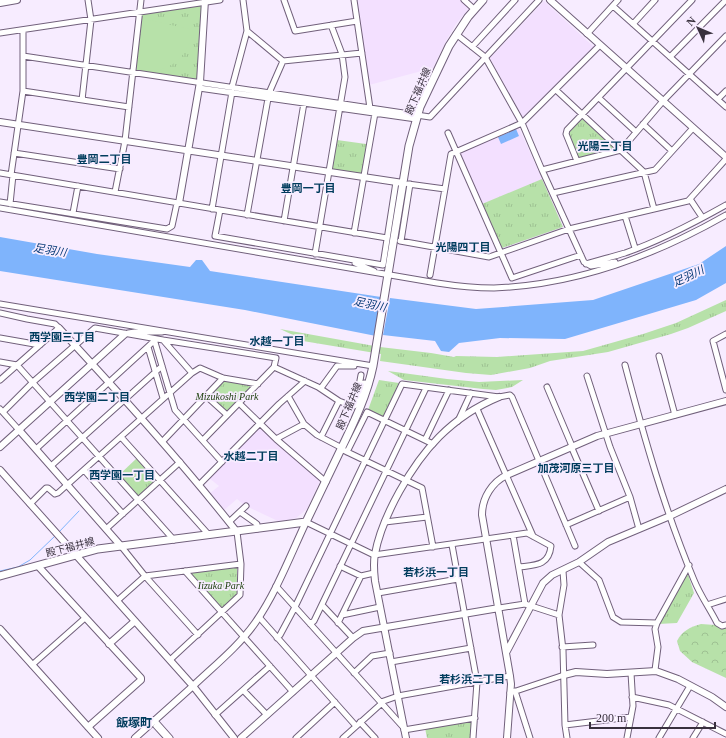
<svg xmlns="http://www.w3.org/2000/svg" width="726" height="738" font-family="'Times New Roman','Noto Sans JP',serif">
	<defs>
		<pattern id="grass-tufts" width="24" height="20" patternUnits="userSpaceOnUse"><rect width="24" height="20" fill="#b7e1a9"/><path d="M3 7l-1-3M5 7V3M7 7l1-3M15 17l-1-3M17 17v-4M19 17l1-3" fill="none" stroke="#9ec192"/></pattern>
		<pattern id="forest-crowns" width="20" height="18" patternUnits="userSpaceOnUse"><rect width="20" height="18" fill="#b7e1a9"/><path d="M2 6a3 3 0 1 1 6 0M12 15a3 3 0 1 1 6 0" fill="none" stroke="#9ec192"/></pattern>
	</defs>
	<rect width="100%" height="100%" fill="#f7ecff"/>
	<path fill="#f3e0ff" d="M355,0H460L469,8L456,24L446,41L433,68L369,85L367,84Z
		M544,1L595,48L525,117L522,116L490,58Z
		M519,128L564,228L502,250L459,153Z
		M258,427H261L320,479V481L307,509L296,518L280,522L244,505L237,499L223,511L209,494L219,486L209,478Z"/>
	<path fill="url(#grass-tufts)" d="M205,3L198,82L136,73L140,12Z
		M582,118L584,119L615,149L580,158L578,157L568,135L569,131Z
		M337,140L366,144L368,146L362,174L332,170L331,169L336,141Z
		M542,179L563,227L502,248L482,204Z
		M726,300V311L688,328L671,334L608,352L550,361L530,368L491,375L466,373L380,361L381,354L297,340L293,335L280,329L380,347L431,353L454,357L456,356L497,357L583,351L643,334L676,323Z
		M388,371L447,379L479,382L523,380L512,387L496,390L483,389L404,380Z
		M224,380L250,385L251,389L227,413L209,396Z
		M379,380L399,383L383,417L368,410Z
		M137,458L156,481L139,497L119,475Z
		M237,567V595L223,609L190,573Z
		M687,571L694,593L677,623L658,624Z
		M472,720L471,738H427L425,728Z"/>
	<path fill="url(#forest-crowns)" d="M701,624L715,625L726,628V678L692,662L680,651L677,641C682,631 690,627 701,624Z"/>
	<path fill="#b7e1a9" d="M149,20L193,30C188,59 167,76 137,69L142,25L146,21Z"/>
	<path fill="#7fb4fc" d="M516,129L519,136L501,144L498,137Z
		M0,237L97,254L190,267L196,260H202L210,271L381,297L376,336L245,310L0,271Z
		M726,246V283L696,300L565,339L500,338L459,343L449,352L441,351L435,341L383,335L390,298L476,309L593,300L699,264Z"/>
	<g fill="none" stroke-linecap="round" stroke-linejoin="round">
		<path stroke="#7fb4fc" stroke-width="1" d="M59,532L79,511
			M0,571L18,567L30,560L55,536"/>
		<g stroke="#71607b" stroke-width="5.5">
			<path id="pedestrian" d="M155,726L166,738"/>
		</g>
		<g stroke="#71607b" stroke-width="7">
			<path id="minor" d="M284,0L295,31L357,21
				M354,0L370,108
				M464,0L474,9
				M613,6L726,107
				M633,24L655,0
				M247,31L283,61L362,53
				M0,33L220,0
				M456,34L485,57L522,123L542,170L584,262L591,266L615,262
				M587,34L618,0
				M472,47L515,0
				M23,56L430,117L539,0
				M670,57L726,0
				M232,87L247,31L243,0
				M199,88L416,119
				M556,90L644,172L654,209
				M23,91L129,107
				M599,98L636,132
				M718,99L726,91
				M82,100L91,20L88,0
				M643,124L672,151
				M448,133L512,278L581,255
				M14,153L120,169
				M577,161L566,134L567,130L692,0
				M542,170L621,150L663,101L726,36
				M0,173L387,238
				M11,175L23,91V30
				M408,184L445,189
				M115,192L125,141L141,0
				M553,193L655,170L693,128
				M690,199L702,217
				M0,202L167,229L172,226L177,203
				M10,204L13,175
				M0,208L437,283C456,286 475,288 494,288C576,285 656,255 726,215
				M212,209L232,92
				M220,210L215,236L383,265L396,182
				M73,213L78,186
				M247,215L269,93L283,61
				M625,216L635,248
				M284,221L304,103
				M354,233L375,113
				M400,241L489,257L569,229L688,201L726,159
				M401,241L410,184
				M315,254L345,77L342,54L331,25
				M355,263L374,271
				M586,264C599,260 612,257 625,253C660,241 694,223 726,205
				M430,275L451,154L522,123L600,45
				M0,304L373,366
				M0,313L27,319L55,324L59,328L0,380
				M128,333L135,332H162
				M726,334L713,341L726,390
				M0,338L40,345
				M154,339L175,410L222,462
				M163,340L276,358L274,367L203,440
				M148,347L163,398
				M659,356L675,415
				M0,362L17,365L174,540
				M625,365C644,437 665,511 694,580C700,595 710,609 717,623L722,626L726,625
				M274,367L318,387L339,401L352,406
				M192,373L200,368L223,378L258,384
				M587,376L610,447L630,497L639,529
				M359,386L361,375
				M547,387L572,446
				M321,388L337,366H354
				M206,396L227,415
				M288,396L304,424L317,435L342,448
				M239,403L276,439L326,482
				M352,406H354L356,405L364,383L369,384
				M0,409L19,430
				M477,409L533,536
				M3,412L33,382L95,328L163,340L192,373L58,493L55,494L48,488H46L30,504
				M458,421L471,393
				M121,437L209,535
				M321,437L339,401
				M276,439L304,424
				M425,440L449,390
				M162,442L223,378
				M571,446L599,511
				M36,449L154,341
				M341,449L422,488L433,547
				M347,452L367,412L433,444
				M51,466L162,366
				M84,470L123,514
				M199,485L279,404L305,381
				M240,512L257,524V529
				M229,522L246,506
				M306,522L374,555L527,533L551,546C549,566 535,565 519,567
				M385,522L427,517
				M566,525L630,497
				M106,529L180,462
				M513,535L525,604
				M452,545L477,682L473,738
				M121,546L145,576L198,635
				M579,562L599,580L613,617L621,622L657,623
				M340,566L361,576L374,573
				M185,571L293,692
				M563,571L564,585L559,615L563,650L565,725L567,738
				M276,586L404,728
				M378,593L458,579
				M117,601L145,576L241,564
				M322,605L353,638
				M707,605L726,599
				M499,608L525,604L559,615
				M342,615L380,607
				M259,617L356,726
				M338,623L361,576
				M310,624L314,621L426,388
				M277,638L280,635L295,607L402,384L499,397L510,395L512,397L575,546
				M562,647L593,645
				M170,660L240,595L241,564L237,532
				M391,662L471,648
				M32,665L85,618
				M655,670L658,647L655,629L657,623L689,565
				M354,673L372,656L390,653
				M243,690L267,715
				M515,691L530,738
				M510,693L564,675
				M632,697L669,705L726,734
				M381,702L398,696L510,676
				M215,715L270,666
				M154,720L170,738
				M360,722L375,738
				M565,725L631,717
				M404,730L475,718
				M296,738L335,702
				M343,738L382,703
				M627,738L633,706L631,673
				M659,738L690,686
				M693,738L703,722"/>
		</g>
		<g stroke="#71607b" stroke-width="8">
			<path id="tertiary" d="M550,0L726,157
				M0,3L17,0
				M0,122L403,183
				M179,203L200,82L205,0
				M59,328C120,394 181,461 237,532
				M19,430L121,546
				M0,447L125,334
				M0,470L193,686L135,738
				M38,566L141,678V680L88,727
				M0,629L98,738
				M109,644L135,621
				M507,651L543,583L552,575L579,562L608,542L670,516L726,489
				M564,675L576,672L607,674L656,671L678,679L712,697L726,707
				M234,738L193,686C214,666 238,647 255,623C276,593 290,556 306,522
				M241,738L353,638L363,631L499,608
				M406,738L375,581C374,572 373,563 375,554C382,516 412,464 439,437C455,421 477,406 499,397
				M507,738L511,684L510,676L482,515C482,498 492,482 507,475L597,436L726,401"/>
		</g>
		<g stroke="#71607b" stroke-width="9">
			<path id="secondary" d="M0,576L98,549L306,522C318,497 330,472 342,447C355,420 367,395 373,366L409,146L420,107L449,46L468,17L483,0"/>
		</g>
		<use href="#pedestrian" stroke="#fff" stroke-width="3.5"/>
		<use href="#minor" stroke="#fff" stroke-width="5"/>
		<use href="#tertiary" stroke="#fff" stroke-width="6"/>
		<use href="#secondary" stroke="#fff" stroke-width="7"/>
	</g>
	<g text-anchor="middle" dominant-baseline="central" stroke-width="3.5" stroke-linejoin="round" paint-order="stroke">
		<g font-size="10" fill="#38303d" stroke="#f7ecff">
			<text transform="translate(418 91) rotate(-67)">殿下福井線</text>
			<text transform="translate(349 406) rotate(-67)">殿下福井線</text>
			<text transform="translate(70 547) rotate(-15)">殿下福井線</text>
		</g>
		<g font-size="10" font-style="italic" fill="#193d09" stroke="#f7ecff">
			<text x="227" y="396">Mizukoshi Park</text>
			<text x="221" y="585">Iizuka Park</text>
		</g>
		<g font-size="11" font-weight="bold" fill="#003c5d" stroke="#f7ecff">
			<text x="605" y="146">光陽三丁目</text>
			<text x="104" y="159">豊岡二丁目</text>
			<text x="308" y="188">豊岡一丁目</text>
			<text x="463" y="247">光陽四丁目</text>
			<text x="62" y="337">西学園三丁目</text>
			<text x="277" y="341">水越一丁目</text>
			<text x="97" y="397">西学園二丁目</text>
			<text x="251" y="456">水越二丁目</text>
			<text x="576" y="468">加茂河原三丁目</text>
			<text x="122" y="475">西学園一丁目</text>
			<text x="436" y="572">若杉浜一丁目</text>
			<text x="472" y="679">若杉浜二丁目</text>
		</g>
		<g font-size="11" font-style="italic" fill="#013674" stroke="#f7ecff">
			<text transform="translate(50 250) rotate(9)">足羽川</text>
			<text transform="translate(688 276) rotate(-26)">足羽川</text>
			<text transform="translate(370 304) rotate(12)">足羽川</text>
		</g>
		<g font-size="12" font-weight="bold" fill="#003c5d" stroke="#f7ecff">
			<text x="134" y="723">飯塚町</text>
		</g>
	</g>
	<g transform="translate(698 28) rotate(314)" stroke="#f7ecff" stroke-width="3" paint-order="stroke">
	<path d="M0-3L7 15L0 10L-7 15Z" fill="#38303d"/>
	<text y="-6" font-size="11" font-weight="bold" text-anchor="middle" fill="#38303d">N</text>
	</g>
	<path d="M590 722v6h125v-6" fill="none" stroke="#38303d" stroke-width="2"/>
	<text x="596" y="722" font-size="12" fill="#38303d" stroke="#f7ecff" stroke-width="3" paint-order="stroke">200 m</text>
</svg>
